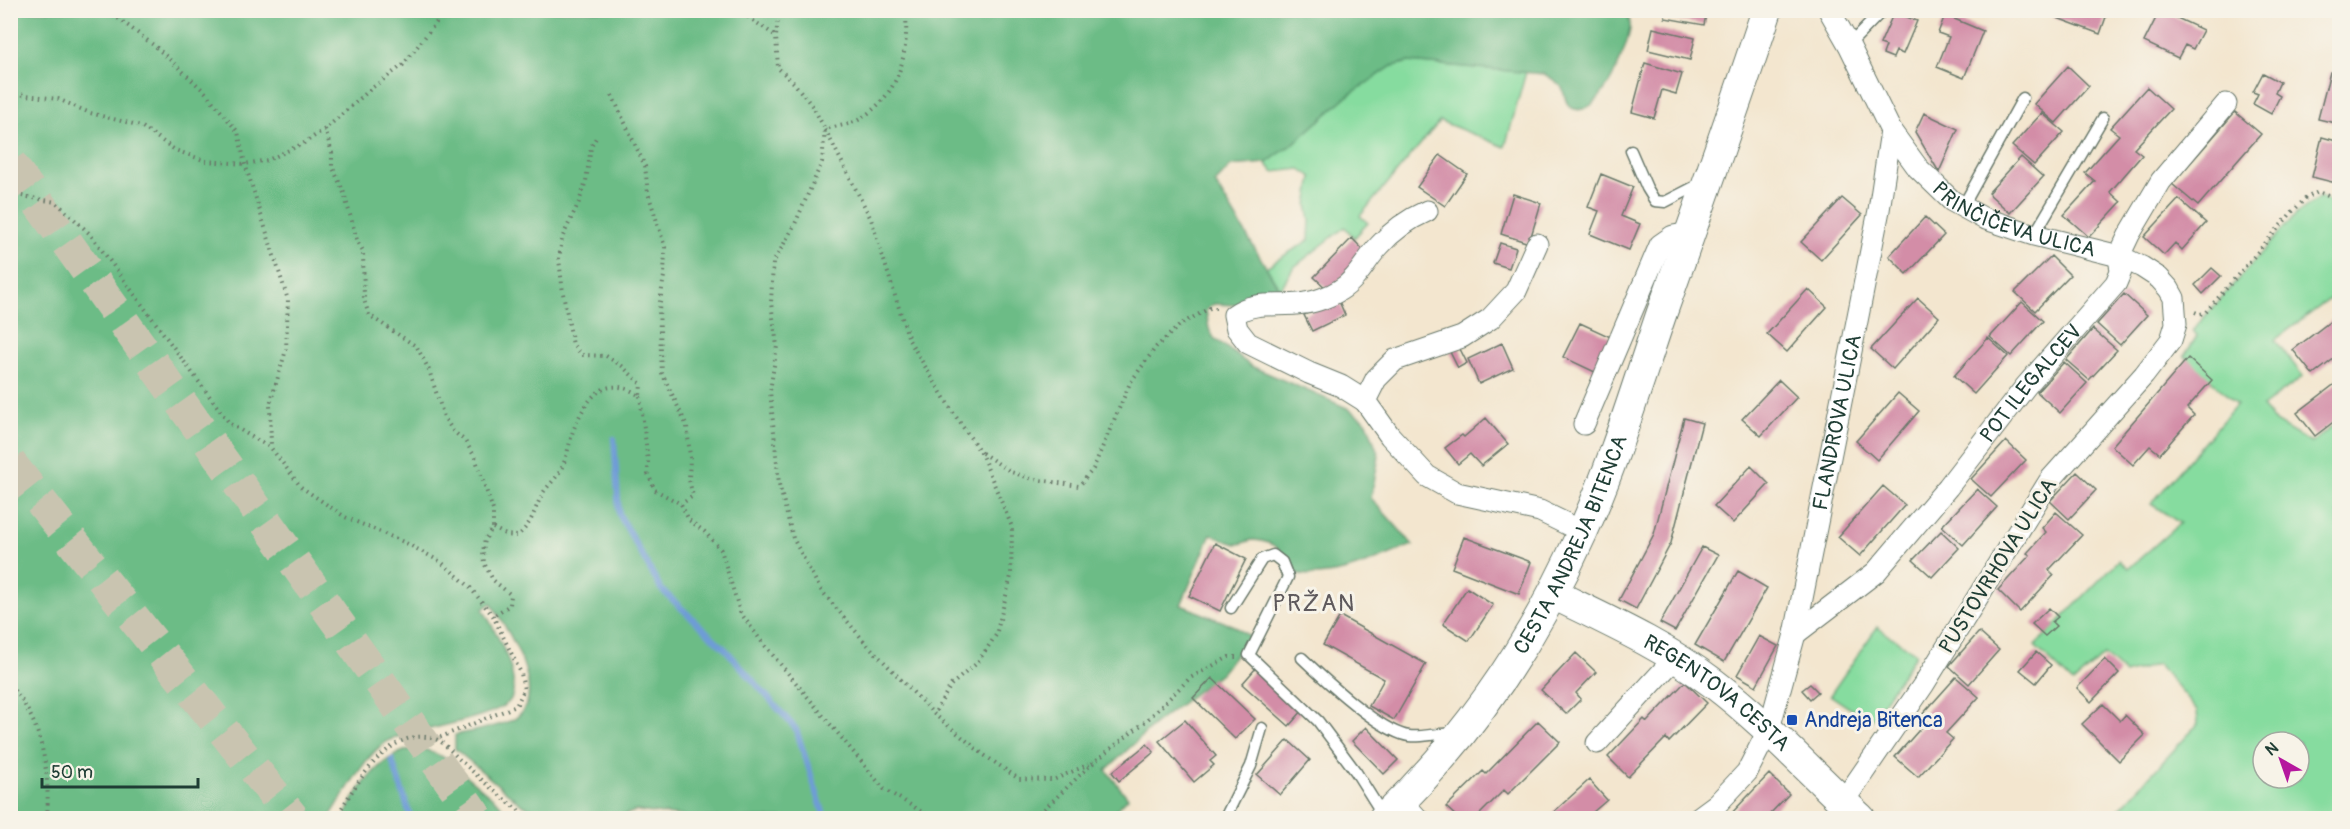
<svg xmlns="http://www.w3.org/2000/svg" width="2350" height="829" font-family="Pangolin,sans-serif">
	<rect width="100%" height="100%" fill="#f7f3e8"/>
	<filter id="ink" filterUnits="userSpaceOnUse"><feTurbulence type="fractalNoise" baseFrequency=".0167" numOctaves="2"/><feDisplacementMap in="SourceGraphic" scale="12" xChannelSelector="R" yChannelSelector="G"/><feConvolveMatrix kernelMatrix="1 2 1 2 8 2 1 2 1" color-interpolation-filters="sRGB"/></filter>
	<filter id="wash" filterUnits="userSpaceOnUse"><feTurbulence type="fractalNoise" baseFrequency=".008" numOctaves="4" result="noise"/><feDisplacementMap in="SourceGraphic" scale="24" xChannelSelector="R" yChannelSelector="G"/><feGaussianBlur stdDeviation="1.35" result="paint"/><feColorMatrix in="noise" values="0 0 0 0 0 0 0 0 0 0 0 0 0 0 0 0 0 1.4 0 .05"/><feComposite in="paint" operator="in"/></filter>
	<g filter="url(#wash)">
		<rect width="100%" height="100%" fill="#f3e6cf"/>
		<path fill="#86dc9f" stroke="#528c6a" stroke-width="1.5" fill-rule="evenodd" d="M1409,62L1526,72L1505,147L1440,121L1360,216L1368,223L1354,238L1345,227L1293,268L1280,290L1266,267L1309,240L1310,220L1307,205L1312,177L1300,169L1273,172L1266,163L1294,143L1346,97L1392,66Z
			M2320,197L2339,207V292L2275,340L2303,376L2262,407L2275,422L2311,443L2339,421V818H2111L2198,724L2197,710L2158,664L2125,674L2104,655L2073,683L2035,646L2119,560L2128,569L2180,523L2151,504L2237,404L2184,356L2197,336L2192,331L2296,214ZM2263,742H2299V778H2263Z
			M1877,627L1916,654L1870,722L1830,695Z"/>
		<path fill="#6cbc86" stroke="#467c5d" stroke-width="1.5" d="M1627,10C1628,16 1631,23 1630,29C1627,48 1600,121 1572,108C1565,105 1565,94 1562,88C1559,82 1550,78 1544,74L1409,62L1392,66L1346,97L1294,143L1266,163L1231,166L1215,183L1280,290L1269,302L1258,306L1214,304L1206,310L1209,329L1214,338L1251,366L1347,408L1367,422L1379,456L1371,498L1413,545C1371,561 1333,583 1288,572C1288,551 1273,541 1253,540C1248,540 1243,544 1238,544C1230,544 1218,537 1211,534L1181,605L1234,626L1250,637L1221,673L1155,724L1106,770L1128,798L1108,818H736L691,817L636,811L615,818H554L522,805L455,749V735C469,732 508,725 517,717C549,692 506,627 491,603L483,609C494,629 522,676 511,699C504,713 446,725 430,729C416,732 399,734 386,742C364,756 344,796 329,818H11L10,11Z
			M419,747L443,757L500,804L505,815V818H344C357,787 383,752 419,747Z"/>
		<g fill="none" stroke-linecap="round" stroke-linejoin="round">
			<path stroke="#6e9cd6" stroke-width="6" d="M614,439L619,514L661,589L726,650L796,729L825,818
				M392,760L411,818"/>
		</g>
		<g id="blocks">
			<path fill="#d38da7" d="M1666,10H1707L1704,25L1665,18Z
				M2054,10H2089L2106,17L2100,34L2052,16Z
				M2160,10L2203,30L2193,49L2185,45L2178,58L2144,42Z
				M1894,12L1917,21L1903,54L1896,51L1893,58L1883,54L1886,46L1880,44Z
				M1945,15L1983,31L1964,78L1937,67L1949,37L1938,33Z
				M1653,28L1695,38L1690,60L1648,50Z
				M1645,63L1682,74L1676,94L1662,90L1654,118L1632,112Z
				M2068,66L2089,86L2056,123L2034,104Z
				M2330,72L2340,74V124L2318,119Z
				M2263,73L2280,82L2275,93L2280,96L2271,114L2253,104L2258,94L2253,92Z
				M2147,87L2171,109L2134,149L2142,155L2110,192L2121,202L2089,237L2064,215L2095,181L2085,173L2119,135L2110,128Z
				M2235,112L2261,134L2198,206L2172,184Z
				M1924,113L1958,129L1939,172L1915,132Z
				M2042,113L2064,132L2034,165L2012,146Z
				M2322,137L2340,142V184L2312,177Z
				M1440,155L1467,174L1445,206L1417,187Z
				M2021,157L2043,177L2010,213L1988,193Z
				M1601,174L1633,187L1621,216L1640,224L1629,250L1590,234L1599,211L1588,207Z
				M1513,194L1541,203L1529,243L1501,234Z
				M1842,198L1862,215L1821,260L1801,242Z
				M2179,199L2206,223L2182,250L2175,243L2164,255L2144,237Z
				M1925,217L1944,235L1907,274L1889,256Z
				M1352,238L1366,253L1329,291L1314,277Z
				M1500,243L1516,248L1509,268L1493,263Z
				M2051,256L2070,275L2035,311L2015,292Z
				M2212,268L2221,276L2203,294L2195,285Z
				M1808,289L1827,307L1787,352L1767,334Z
				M2124,294L2147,315L2120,345L2097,324Z
				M1918,298L1939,317L1893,369L1871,349Z
				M1338,299L1345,315L1312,331L1304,315Z
				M2022,302L2043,321L2011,356L1990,337Z
				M2336,317L2340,321V354L2313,375L2293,350Z
				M1580,323L1615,339L1599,374L1563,357Z
				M2093,329L2117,350L2089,380L2066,360Z
				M1988,338L2008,356L1974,394L1954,376Z
				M1502,343L1513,368L1479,384L1468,359Z
				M1459,347L1467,363L1458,368L1450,352Z
				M2188,358L2212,380L2187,408L2194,415L2160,454L2150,446L2133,465L2112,446Z
				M2064,362L2087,383L2060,413L2037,392Z
				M1779,380L1797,397L1761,436L1742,419Z
				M2340,380V417L2315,436L2297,413Z
				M1898,393L1919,411L1877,460L1856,441Z
				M1486,418L1508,444L1481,466L1470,454L1458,464L1445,448L1462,435L1464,437Z
				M1684,418L1702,423L1671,543L1636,609L1619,600L1654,534Z
				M2006,441L2026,460L1991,497L1971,479Z
				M1751,466L1769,484L1733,523L1714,506Z
				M2077,472L2096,490L2069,519L2050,501Z
				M1883,486L1905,505L1860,556L1838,537Z
				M1977,489L1997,507L1963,545L1942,526Z
				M2056,512L2082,535L2049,570L2054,575L2020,612L1998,590L2030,555L2027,553L2046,532L2042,528Z
				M1941,531L1959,548L1932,577L1913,560Z
				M1464,537L1531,562L1519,594L1452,568Z
				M1215,543L1246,559L1220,611L1189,596Z
				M1702,547L1718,555L1675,631L1660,623Z
				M1738,571L1767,588L1724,662L1695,645Z
				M1467,588L1493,605L1469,641L1443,624Z
				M2049,608L2058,617L2052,622L2056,626L2045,636L2032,624Z
				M1340,616L1426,664L1394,720L1369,706L1384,679L1323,645Z
				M1979,632L1999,650L1969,684L1949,666Z
				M1759,636L1778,646L1756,686L1737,675Z
				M2036,652L2051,665L2036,683L2020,670Z
				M1576,653L1596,672L1576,693L1581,699L1566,714L1541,690Z
				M2105,659L2119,673L2091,702L2077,688Z
				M1256,668L1303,710L1289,726L1242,684Z
				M1956,677L1979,697L1946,733L1953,739L1918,777L1895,757L1928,720L1922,715Z
				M1212,678L1255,719L1235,739L1193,698Z
				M1685,682L1707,703L1669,742L1666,738L1628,777L1608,757L1644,719L1647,722Z
				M1810,684L1818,692L1810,699L1802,690Z
				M2103,704L2120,721L2125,715L2145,735L2119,761L2082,724Z
				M1185,720L1216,756L1210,761L1214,765L1194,782L1159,741Z
				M1538,721L1560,742L1508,794L1504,790L1476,818H1458L1446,807L1483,771L1486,774Z
				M1366,727L1398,760L1384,774L1352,741Z
				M1288,740L1310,760L1280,795L1257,775Z
				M1147,744L1154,752L1119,781L1112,772Z
				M1769,774L1789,794L1766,818H1727Z
				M1589,780L1607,800L1586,818H1547Z"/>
		</g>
	</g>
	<g filter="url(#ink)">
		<use href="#blocks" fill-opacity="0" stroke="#69786a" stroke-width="1.5"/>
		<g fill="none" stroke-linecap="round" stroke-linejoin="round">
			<path stroke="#c9c4b0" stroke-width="33" stroke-dasharray="33 16" stroke-linecap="butt" d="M10,163L477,818
				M10,463L293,818"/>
			<g stroke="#69786a" stroke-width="13">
				<path id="lane" d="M1849,45L1883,10
					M1631,151L1647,188L1655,201L1665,202L1700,184
					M1962,208L2023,98
					M2034,235L2103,118
					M1231,608L1262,559L1273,555L1282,562L1288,577L1249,655L1318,721L1356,772L1383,815
					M1302,658C1325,680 1380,732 1409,736C1423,738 1438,732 1455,734
					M1225,818L1251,766L1262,728"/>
			</g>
			<g stroke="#69786a" stroke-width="23">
				<g id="street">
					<path id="s1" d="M1829,10L1849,45L1891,131L1918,168L1952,201L1983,218L2034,235L2119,256L2142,267L2159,278L2169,289L2174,298L2176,324L2171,340L2144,375L2050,480L1924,684L1843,802"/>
					<path d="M1537,244L1516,291L1490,319L1462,337L1395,360L1376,379L1365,401L1390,436L1427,476L1457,493L1540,511L1583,532"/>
					<path d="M1365,401L1341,386L1309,373L1248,343L1237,329L1234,315C1256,299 1279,308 1305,303C1315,302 1331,296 1340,290C1358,279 1365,261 1379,246C1392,231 1409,219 1427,211"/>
					<path d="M1584,424L1660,245L1673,236L1690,233"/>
					<path id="s2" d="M1795,634L1876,572L1948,487L2026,386L2116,283L2121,271L2119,256L2129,235L2161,181L2226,104"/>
					<path d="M1597,743L1675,658"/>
					<path d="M1402,801L1417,818"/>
					<path id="s3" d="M1698,818L1717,804L1747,772L1769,729L1795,634L1879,210L1891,131"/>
				</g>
			</g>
			<g stroke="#69786a" stroke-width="32">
				<g id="secondary">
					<path id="s4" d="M1553,594C1608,621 1664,646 1713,683C1766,723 1811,773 1860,818"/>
					<path id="s5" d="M1384,818C1469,737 1534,640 1582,533C1614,463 1636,388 1661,315C1697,214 1733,113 1767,10"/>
				</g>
			</g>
			<path stroke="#69786a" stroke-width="4" stroke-dasharray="1.5 4.5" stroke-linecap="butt" d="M102,10L115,16L156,47L205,92L238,132L245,164L288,300L286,350L270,404L271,448
				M738,10L776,36
				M779,10L776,36L778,68L794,83L813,107L825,129L822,162L795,224L773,263L771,303L777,346L770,391L779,484L793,538L820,589L864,641L934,714L984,755L1019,779L1053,780L1094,762
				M906,10C908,55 901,93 860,119C851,125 836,126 825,129L871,219L909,340L954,414L981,453L1012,527L1011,576L996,635L977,663L951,685L934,714
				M10,93L58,99L90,113L141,126L175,150L206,161L245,164L268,160L304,143L325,129L372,88L403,65L446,10
				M612,95L645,166L648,193L665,247L664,276L659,309L662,373L687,426L690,457L689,480L693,496L681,504
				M325,129L332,153V166L344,193L357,240L363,251L364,300L369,315L417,347L429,370L444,417L453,431L465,441L475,457L493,510V528L485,539L483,552L484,563L493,580L511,595L510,605L493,616
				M10,194L56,202L90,234L230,424L271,448L301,487L345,517L406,543L441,562L469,586L493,616L521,673L524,690L516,706L436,739
				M2195,312L2200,314L2205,313L2293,211L2306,198L2318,192L2340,201
				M640,396L648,461V474L655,490L681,504L689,520L705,532L721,550L740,612L762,642L884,789L932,818
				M982,453L1011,472L1033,479L1079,486L1093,469L1130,383L1156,347L1181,324L1210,308H1216
				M493,528L506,535L517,536C534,522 533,511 543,493C548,485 556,479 560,471C567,459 569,443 573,431C586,398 605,372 640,396L641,384L622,366L606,356L582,355L573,345L563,293L559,259L562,238L579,202L586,181L591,147L597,136
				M10,686C43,720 50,774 47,818
				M336,818C354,787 389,724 435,739C443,741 453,753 459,759C482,780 504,801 530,818
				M1022,818L1043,810L1094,762L1146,721L1190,678L1229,657H1236"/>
			<use href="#lane" stroke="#fff" stroke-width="10"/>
			<use href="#street" stroke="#fff" stroke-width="21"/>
			<use href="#secondary" stroke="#fff" stroke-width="30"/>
		</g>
	</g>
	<rect fill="#1a4fb4" stroke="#f7f3e8" stroke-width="2" x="1786" y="714" width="12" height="12" rx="3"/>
	<g text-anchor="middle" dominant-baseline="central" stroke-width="6" stroke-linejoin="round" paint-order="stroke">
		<g font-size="21" fill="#1f3d34" stroke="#f7f3e8">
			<text stroke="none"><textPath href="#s1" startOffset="294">PRINČIČEVA ULICA</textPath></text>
			<text stroke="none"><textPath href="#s2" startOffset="346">POT ILEGALCEV</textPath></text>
			<text stroke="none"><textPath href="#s3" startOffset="430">FLANDROVA ULICA</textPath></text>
			<text stroke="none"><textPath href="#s5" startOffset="334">CESTA ANDREJA BITENCA</textPath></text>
			<text transform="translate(1998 566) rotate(-58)">PUSTOVRHOVA ULICA</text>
			<text stroke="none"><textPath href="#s4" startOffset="192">REGENTOVA CESTA</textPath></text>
		</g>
		<g font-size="21" fill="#164399" stroke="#f7f3e8" text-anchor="start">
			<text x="1804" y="720">Andreja Bitenca</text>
		</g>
		<g font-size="24" letter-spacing="1.5" fill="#5e595c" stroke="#f7f3e8">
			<text x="1314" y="603">PRŽAN</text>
		</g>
	</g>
	<rect width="2350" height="829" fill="none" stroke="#f7f3e8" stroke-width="36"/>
	<g transform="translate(2281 760) rotate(320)"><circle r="28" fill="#f7f3e8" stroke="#a1aaa0" stroke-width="1.5"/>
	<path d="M0-4.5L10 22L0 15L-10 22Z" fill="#b5179e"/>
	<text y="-9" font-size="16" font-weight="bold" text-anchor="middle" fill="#1f3d34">N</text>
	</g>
	<path d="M42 778v9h156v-9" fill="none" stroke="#1f3d34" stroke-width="3"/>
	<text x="51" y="778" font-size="18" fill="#1f3d34" stroke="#f7f3e8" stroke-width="4.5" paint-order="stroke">50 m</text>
</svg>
